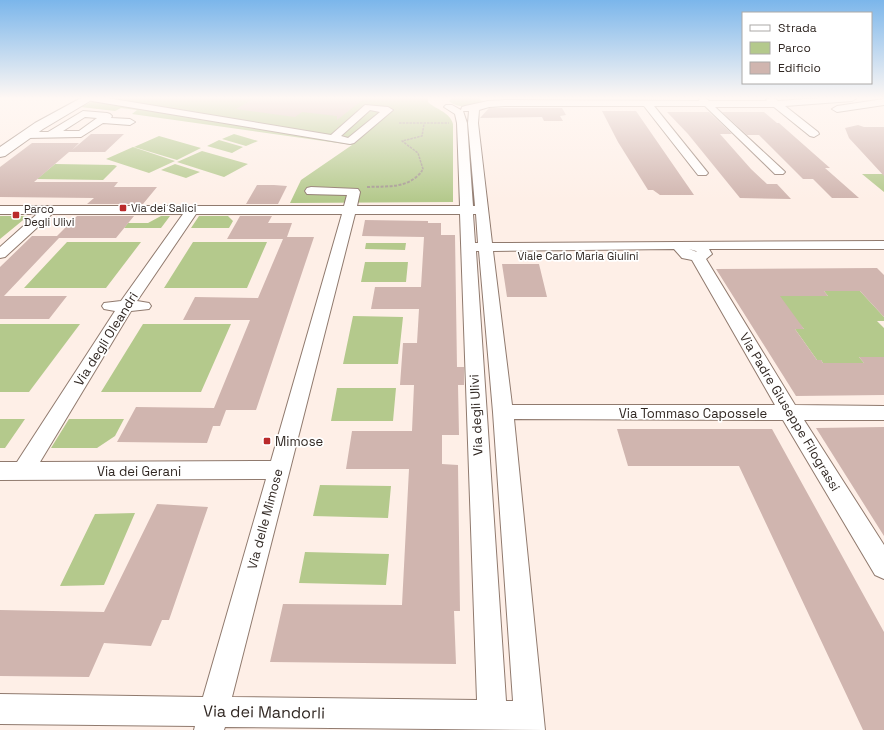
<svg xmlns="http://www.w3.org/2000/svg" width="884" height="730" font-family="'Space Grotesk',sans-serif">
	<rect width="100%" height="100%" fill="#feefe7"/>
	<path fill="#b4c98c" d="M99,98H428V102C437,110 450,112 453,124V202L290,203L301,180L352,145L132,114L137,110L121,108L115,111L81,107Z
		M452,98H479L482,101L481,103C470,106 460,109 450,102L449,101Z
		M234,134L258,141L246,146L222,139Z
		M159,136L201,148L177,160L134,147Z
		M219,140L243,147L232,153L207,146Z
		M133,147L175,161L149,173L106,159Z
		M202,151L248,164L224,177L177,162Z
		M55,164L114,165L117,166L103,180L37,179Z
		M175,164L200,172L186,178L161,170Z
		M862,174H884V192Z
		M0,216H28L0,239Z
		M161,216H170L161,228H124L128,223H148Z
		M199,216H228L233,221L229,228H191Z
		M67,242H141L106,288H24Z
		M193,242H267L247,288H164Z
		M366,243H406L405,250L365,249Z
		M365,262H408L406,282H361Z
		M770,291L828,296L824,291H860L884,317V321H877L884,328V363H882L877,357H859L864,363H823L821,360H817L795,329H804Z
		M353,316L403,317L398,364H343Z
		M0,324H80L29,392H0Z
		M143,324H231L201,392H101Z
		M337,388H396L393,421H331Z
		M0,419H25L5,448H0Z
		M69,419H124L115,436L97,448H51Z
		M320,485L391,486L388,518L313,516Z
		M135,513L104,585L60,586L95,514Z
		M305,552L389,554L386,585L299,583Z"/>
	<path fill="#d0b5af" d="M255,98H323L338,100V98H365L337,120V116L302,112L295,117L236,109Z
		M489,108H562L566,115L560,116L563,121H544L542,117L480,118Z
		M602,111H636L694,195H660L653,190H648L618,142Z
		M667,112H709L732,134H720L751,169L767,184H777L791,199L740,198L688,134Z
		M722,112H764L777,123H779L830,168H825L859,198H832L813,179H803L759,135H747Z
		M858,125L864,127H884V176L849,138L845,128Z
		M91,134H124L105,152H69L34,182H118L114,187H157L143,204H87L94,198L0,197V167L32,143H79L72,150Z
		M257,185H274L287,186L278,204H246Z
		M77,216H134L116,238H59L4,296H67L49,319H0V267L32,236H57Z
		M240,216H272L268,223H292L287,237H314L256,410H226L220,426H213L207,443L117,442L136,407L214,408L250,320H183L195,297L258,298L283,239H227Z
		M365,220L428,221V223H441V235H455L457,367H464V385H458L459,435H442V464L458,465L460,611H454L456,664L270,662L283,604L402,605L409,469H346L352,431H412L414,385H400L403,343H417L419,309H371L375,287H421L424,237L362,236Z
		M502,264H539L547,297H507Z
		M877,268L884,275V317L860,291H824L828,296H780L804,329H795L817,360H821L823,363H864L859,357H884V395L796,396L716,269Z
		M884,427V536L816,428Z
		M617,429H772L884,632V730H863L739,466H628Z
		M157,504L208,507L169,620H162L151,646L104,643L89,677L0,676V610L104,612Z"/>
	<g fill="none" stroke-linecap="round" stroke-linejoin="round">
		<g stroke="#907a6e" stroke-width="2">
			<path id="minor" d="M87,98H107L331,135L365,105L388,107L393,110L354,143L350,144L92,101ZM370,110L380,112L348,138L341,136Z
				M700,98H706L709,101H767L766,100L769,98H774L778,101L820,98H857L852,101L785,106L818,132L819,134L814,137L810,136L774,107H715L783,170L785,172L783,174H775L705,106H654L708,173L706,175H698L644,106H505L489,107L479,110L478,123L492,243L884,241V249H709L712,254L706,259L795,405L884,406V420H804L884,545V579L875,575L783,420L514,419L545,730L225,727L224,730H194L195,726L0,724V694L203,697L266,479L0,480V462H17L115,311L104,309L102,306L104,303L121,301L183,214H52L5,257L0,258V247L37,214H0V206H344L347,195L307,194L305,191L307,188L311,187L358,189L360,192L357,206H460L457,123L455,114L444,107L446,105H452L461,110L462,107L465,106L488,101L505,100L699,101ZM463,111H469L468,123L475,206H473L467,123ZM196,214H342L271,461L40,462L131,311L149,309L151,306L149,303L137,301ZM355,214H460L477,700L232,697ZM473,214H476L478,243H475ZM674,249L682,258L692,260L775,405H512L493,251ZM689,249L696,251L697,252ZM476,251H479L493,412L513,701H506Z
				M884,99V105L837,112L832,109L837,106Z
				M83,111L107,113L110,114L112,116L111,118L130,119L135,122L130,125L103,123L81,137L26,138L21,135L26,132H48ZM85,117L97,118L79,131H63Z"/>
		</g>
		<g stroke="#907a6e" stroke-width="2">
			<path id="major" d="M81,98H95L43,129L5,156L0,157V147L35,123Z"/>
		</g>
		<path stroke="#a49891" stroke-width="1.5" stroke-dasharray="2.5 1" stroke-linecap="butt" d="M399,123H449
			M421,172L423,169L418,153L402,141L422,136L424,124"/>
		<path stroke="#a49891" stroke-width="2" stroke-dasharray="3 1.5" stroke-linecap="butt" d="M367,187C388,186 408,189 422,171"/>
		<use href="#minor" fill="#fff" fill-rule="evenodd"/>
		<use href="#major" fill="#fff" fill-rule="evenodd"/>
	</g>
	<linearGradient id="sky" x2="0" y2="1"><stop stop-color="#7bb6eb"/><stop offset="0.49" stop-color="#fff8f4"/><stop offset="1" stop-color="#fff8f4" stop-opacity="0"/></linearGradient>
	<rect width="884" height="200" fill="url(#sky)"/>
	<g fill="#ba2a2b" stroke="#fff" stroke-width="1.5">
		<rect x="119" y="204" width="8" height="8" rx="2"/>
		<rect x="12" y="211" width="8" height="8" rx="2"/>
		<rect x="263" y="437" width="8" height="8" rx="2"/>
	</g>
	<g text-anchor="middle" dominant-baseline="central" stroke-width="3.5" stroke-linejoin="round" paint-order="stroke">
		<g font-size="11" fill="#302722" stroke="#fff" text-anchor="start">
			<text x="131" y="208">Via dei Salici</text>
			<text x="24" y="209">Parco<tspan x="24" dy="13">Degli Ulivi</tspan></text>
		</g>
		<g font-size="11" fill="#302722" stroke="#fff">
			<text x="578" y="256">Viale Carlo Maria Giulini</text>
		</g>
		<g font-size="13" fill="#302722" stroke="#fff">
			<text transform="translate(106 339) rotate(-58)">Via degli Oleandri</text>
			<text transform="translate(790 412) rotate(59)">Via Padre Giuseppe Filograssi</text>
			<text x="693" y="413">Via Tommaso Capossele</text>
			<text transform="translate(476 415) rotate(-93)">Via degli Ulivi</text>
			<text x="139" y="471">Via dei Gerani</text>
			<text transform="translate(265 519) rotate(-75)">Via delle Mimose</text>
		</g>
		<g font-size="13" fill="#302722" stroke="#fff" text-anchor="start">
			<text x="275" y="441">Mimose</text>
		</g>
		<g font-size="16" fill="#302722" stroke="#fff">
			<text transform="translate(264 712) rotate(1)">Via dei Mandorli</text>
		</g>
	</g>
	<rect x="742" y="12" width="130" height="72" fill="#ffffff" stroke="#aca9a7"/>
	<rect x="750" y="25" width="20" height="6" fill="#ffffff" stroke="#aca9a7"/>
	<text x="778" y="32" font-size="12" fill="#302722">Strada</text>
	<rect x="750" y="42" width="20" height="12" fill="#b4c98c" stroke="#aca9a7"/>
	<text x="778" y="52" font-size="12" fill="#302722">Parco</text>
	<rect x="750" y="62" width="20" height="12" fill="#d0b5af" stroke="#aca9a7"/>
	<text x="778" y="72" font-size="12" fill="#302722">Edificio</text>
</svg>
